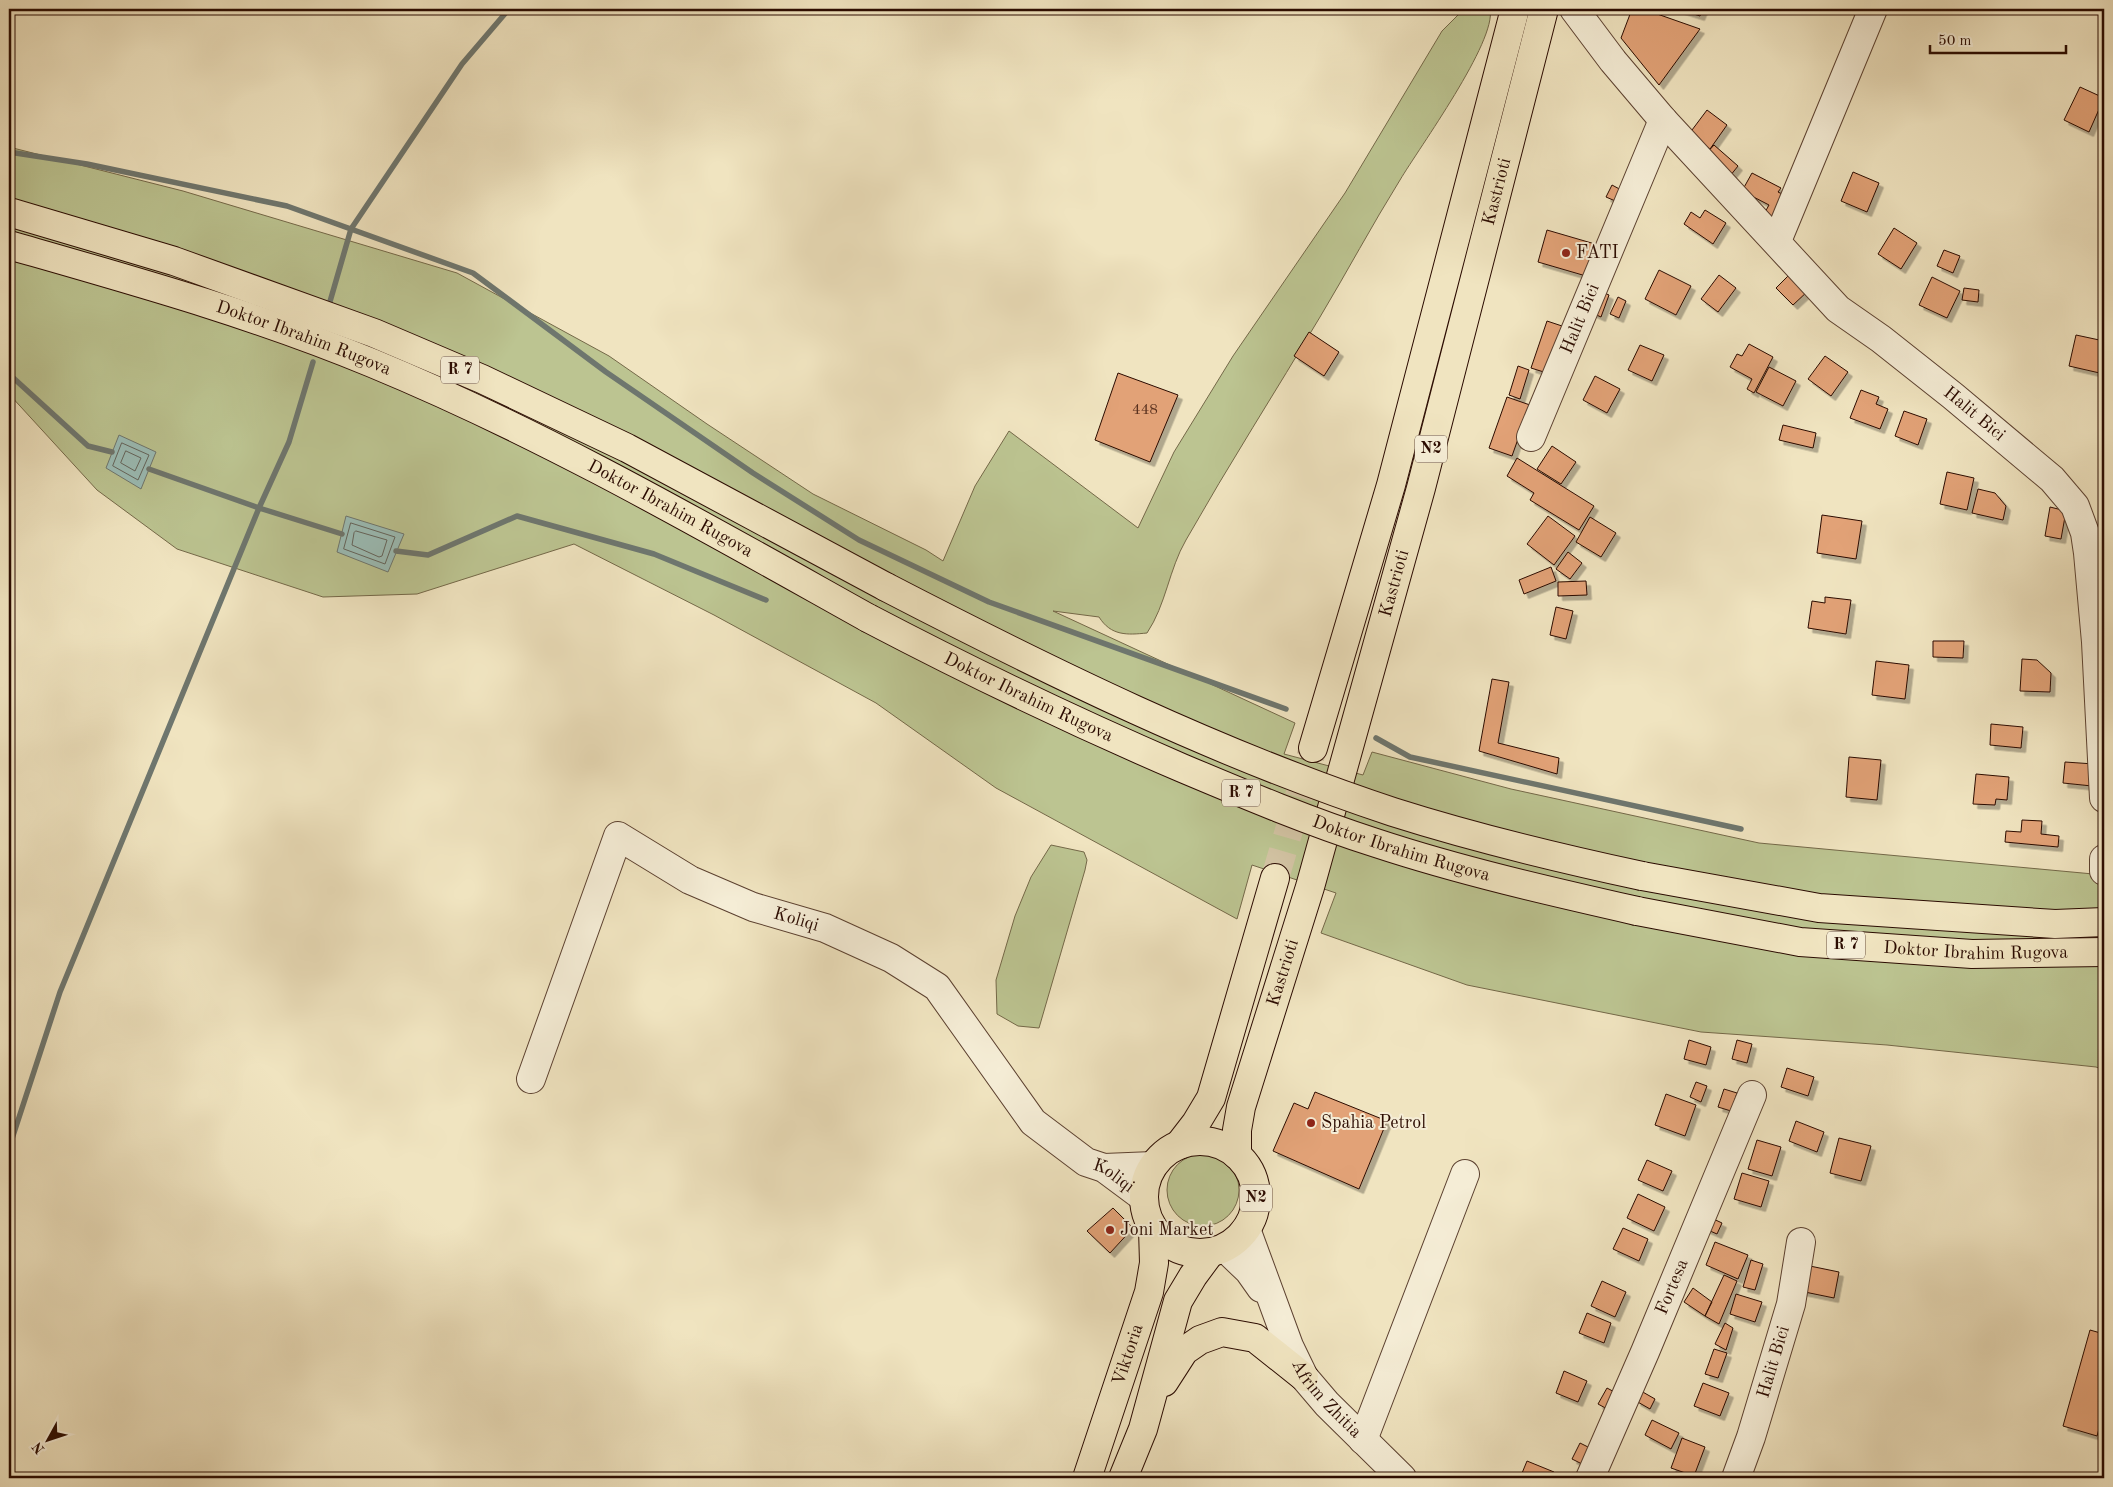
<svg xmlns="http://www.w3.org/2000/svg" width="2113" height="1487" font-family="'Old Standard TT',serif">
	<defs>
		<filter id="shadow"><feDropShadow dx="4.5" dy="4.5" stdDeviation="0" flood-color="#0004"/></filter>
	</defs>
	<rect width="100%" height="100%" fill="#f0e4c0"/>
	<filter id="stains"><feTurbulence type="fractalNoise" baseFrequency=".004" numOctaves="4"/><feColorMatrix values="0 0 0 0 .2 0 0 0 0 .09 0 0 0 0 .02 0 0 0 .5 -.17"/></filter>
	<radialGradient id="worn" r=".72"><stop offset=".6" stop-color="#630" stop-opacity="0"/><stop offset="1" stop-color="#630" stop-opacity=".3"/></radialGradient>
	<path fill="#bcc491" stroke="#746848" d="M1464,9H1490C1497,41 1419,148 1400,180C1372,225 1347,272 1320,317C1276,391 1229,464 1186,540C1169,569 1166,605 1147,633C1127,635 1111,636 1099,617L1053,611L1295,723L1284,754L1363,775L1372,752L1511,789L1759,843L2104,875V1070L2096,1067L1887,1045L1701,1032L1467,985L1321,933L1336,893L1252,865L1237,919L996,788L876,703L714,615L574,544L417,594L323,597L177,549L97,490L9,394V147L183,191L457,273L609,356L707,424L813,494L926,550L943,561L975,486L1009,431L1138,528L1174,452L1233,356L1345,193L1442,31Z
		M1051,845L1084,852L1087,860L1085,870L1039,1028L1018,1026L997,1014L996,980L1015,916L1031,877Z
		M1167 1190a36 36 0 1 1 72 0a36 36 0 1 1-72 0Z"/>
	<path fill="#9bbeb8" stroke="#6e766e" d="M119,435L156,452L141,489L106,468Z
		M346,516L404,534L388,572L337,552Z"/>
	<g fill="none" stroke-linecap="round" stroke-linejoin="round">
		<path stroke="#63645c" stroke-width="1" d="M122,443L149,455L138,480L113,466Z
			M126,451L141,458L135,471L121,463Z
			M351,523L395,537L385,564L344,549Z
			M356,531L387,540L382,556L379,557L352,545L354,533Z"/>
		<path stroke="#6e766e" stroke-width="5.5" d="M9,152L87,164L287,206L473,273L606,372L753,473L859,540L989,602L1286,709
			M329,305L351,229L462,64L509,9
			M9,374L88,446L112,452
			M149,469L259,508L342,534
			M396,551L428,555L517,516L654,554L766,600
			M1376,738L1410,757L1741,829
			M9,1148L60,992L259,508L289,442L313,362"/>
	</g>
	<path fill="#e2a277" stroke="#2b0b00" filter="url(#shadow)" d="M1632,9H1643L1700,29L1659,85L1621,38Z
		M1678,9H1703L1700,16Z
		M2080,87L2104,98L2089,132L2064,120Z
		M1707,110L1727,125L1710,149L1689,134Z
		M1714,145L1738,166L1730,176L1705,155Z
		M1853,172L1879,183L1867,212L1841,201Z
		M1752,173L1781,188L1778,192L1792,199L1780,222L1764,214L1769,205L1742,191Z
		M1612,185L1625,192L1620,203L1606,197Z
		M1705,210L1726,223L1713,244L1684,224L1691,212L1700,218Z
		M1894,228L1917,243L1901,269L1878,254Z
		M1547,230L1595,244L1586,276L1538,262Z
		M1944,250L1960,256L1953,273L1937,266Z
		M1659,270L1691,286L1676,315L1645,299Z
		M1792,272L1809,290L1793,305L1776,288Z
		M1719,275L1736,288L1718,312L1701,299Z
		M1932,277L1960,291L1947,318L1919,305Z
		M1964,288L1979,290L1978,302L1962,300Z
		M1600,291L1609,295L1601,317L1592,313Z
		M1618,297L1626,301L1619,318L1610,314Z
		M1547,321L1562,326L1547,373L1531,368Z
		M1309,332L1339,352L1324,376L1294,356Z
		M2076,335L2104,341V374L2069,366Z
		M1749,344L1773,357L1754,393L1747,389L1752,379L1730,367L1737,354L1742,356Z
		M1640,345L1664,355L1652,381L1628,370Z
		M1825,356L1848,372L1831,396L1808,379Z
		M1518,366L1529,370L1520,399L1509,395Z
		M1769,367L1796,381L1783,406L1756,392Z
		M1118,373L1178,395L1150,462L1095,440Z
		M1595,376L1620,389L1607,413L1583,400Z
		M1861,390L1879,397L1876,404L1888,409L1880,429L1850,418Z
		M1507,397L1530,405L1512,456L1489,448Z
		M1904,411L1927,419L1918,445L1895,436Z
		M1783,425L1816,433L1813,448L1779,440Z
		M1552,446L1576,462L1561,484L1537,469Z
		M1517,458L1594,506L1579,530L1530,500L1534,493L1507,476Z
		M1947,472L1974,478L1967,510L1940,504Z
		M1978,489L1995,493L2006,506L2003,520L1972,513Z
		M2050,507L2066,511L2061,539L2045,536Z
		M1822,515L1862,521L1856,559L1817,553Z
		M1548,516L1575,536L1554,565L1527,544Z
		M1590,517L1616,533L1601,557L1576,542Z
		M1568,552L1582,563L1570,579L1556,569Z
		M1551,567L1556,581L1524,594L1519,580Z
		M1586,581L1587,595L1558,596V582Z
		M1825,597L1851,600L1846,634L1808,628L1812,601L1825,603Z
		M1556,607L1573,611L1566,639L1550,635Z
		M1933,641H1964L1963,658L1933,657Z
		M2022,659L2037,660L2051,673L2050,692L2020,691Z
		M1876,661L1909,665L1905,699L1872,695Z
		M1492,679L1509,682L1498,743L1559,758L1557,774L1479,751Z
		M1991,724L2023,727L2021,748L1990,745Z
		M1849,757L1881,760L1877,800L1846,797Z
		M2065,762L2094,764L2092,786L2063,783Z
		M1976,774L2009,777L2007,800L1996,799L1995,805L1973,804Z
		M2022,820L2042,821L2041,834L2059,836L2058,847L2005,842L2006,831L2021,832Z
		M1689,1040L1711,1047L1706,1065L1684,1059Z
		M1737,1040L1752,1044L1747,1063L1732,1059Z
		M1787,1068L1814,1077L1808,1096L1781,1087Z
		M1696,1082L1707,1086L1701,1102L1690,1097Z
		M1724,1089L1737,1093L1731,1111L1718,1107Z
		M1315,1092L1387,1121L1359,1189L1273,1151L1294,1103L1308,1109Z
		M1666,1094L1696,1105L1685,1136L1655,1125Z
		M1796,1121L1824,1132L1817,1152L1789,1141Z
		M1839,1138L1871,1146L1861,1181L1830,1173Z
		M1757,1140L1781,1147L1772,1176L1748,1169Z
		M1647,1160L1672,1171L1663,1191L1638,1180Z
		M1742,1173L1769,1181L1761,1207L1734,1199Z
		M1638,1194L1665,1207L1654,1231L1627,1218Z
		M1113,1208L1133,1228L1110,1253L1087,1231Z
		M1705,1215L1722,1223L1717,1234L1701,1227Z
		M1623,1228L1648,1239L1639,1261L1613,1249Z
		M1715,1242L1748,1255L1738,1279L1706,1265Z
		M1751,1260L1763,1264L1755,1290L1743,1287Z
		M1805,1265L1839,1272L1834,1298L1800,1291Z
		M1724,1275L1737,1281L1719,1324L1705,1316Z
		M1602,1281L1626,1292L1615,1317L1591,1306Z
		M1693,1288L1712,1302L1705,1316L1684,1302Z
		M1736,1294L1762,1302L1755,1322L1730,1314Z
		M1587,1313L1611,1323L1604,1343L1579,1333Z
		M1725,1323L1733,1328L1726,1350L1715,1344Z
		M2090,1330L2104,1334V1411L2097,1436L2063,1426Z
		M1714,1349L1727,1353L1718,1378L1705,1374Z
		M1564,1371L1587,1381L1578,1402L1556,1393Z
		M1703,1383L1729,1393L1720,1416L1694,1406Z
		M1607,1388L1620,1395L1611,1411L1598,1404Z
		M1641,1391L1655,1399L1650,1409L1636,1401Z
		M1652,1420L1679,1433L1671,1449L1645,1435Z
		M1682,1438L1705,1447L1694,1476L1671,1468Z
		M1580,1443L1594,1450L1586,1466L1572,1459Z
		M1527,1461L1554,1472L1551,1478H1520Z
		M2057,1473L2075,1478H2056Z"/>
	<g fill="none" stroke-linecap="round" stroke-linejoin="round">
		<path stroke="#d2c3a3" stroke-width="28" stroke-dasharray="28 14" stroke-linecap="butt" d="M1275,878L1313,748"/>
		<g stroke="#5c4130" stroke-width="30">
			<g id="minor">
				<path id="s1" d="M1574,9L1613,61L1663,120L1838,309L1881,339L1953,396L2052,479L2075,506L2085,533L2088,553L2096,642L2104,798"/>
				<path d="M1777,241L1873,9"/>
				<path id="s2" d="M1531,437L1663,120"/>
				<path d="M2104,859V871"/>
				<path id="s3" d="M531,1079L618,836L690,880L753,907L825,928L891,958L937,987L1033,1122L1086,1162L1104,1168L1143,1197"/>
				<path d="M1104,1168L1153,1166"/>
				<path id="s4" d="M1246,1229L1289,1346L1304,1377L1327,1404L1402,1478"/>
				<path d="M1225,1248L1249,1271L1261,1288"/>
				<path d="M1363,1440L1465,1174"/>
				<path id="s5" d="M1590,1478L1645,1352L1752,1095"/>
				<path id="s6" d="M1736,1478L1751,1437L1791,1304L1801,1242"/>
			</g>
		</g>
		<g stroke="#2b0b00" stroke-width="30">
			<g id="highway">
				<path d="M9,212L174,261L374,333L482,379L627,448L886,587"/>
				<path id="s7" d="M9,245C131,280 254,314 372,363C544,434 705,527 868,618"/>
				<path d="M1313,748L1391,485L1515,9"/>
				<path d="M1642,876L1819,908L2055,924L2104,922"/>
				<path id="s8" d="M1637,911L1800,942L1972,954L2104,952"/>
				<circle cx="1200" cy="1197" r="56"/>
				<path d="M1179,1145L1196,1123L1211,1098L1275,878"/>
				<path id="s9" d="M1237,1155V1130L1241,1107L1310,887L1421,488L1544,9"/>
				<path d="M1164,1382L1184,1351L1200,1340L1222,1332L1255,1338L1304,1377"/>
				<path id="s10" d="M1087,1478L1149,1292L1154,1263L1153,1229"/>
				<path d="M1123,1478L1143,1429L1178,1301L1193,1276L1210,1253"/>
			</g>
		</g>
		<use href="#minor" stroke="#f5edd6" stroke-width="28"/>
		<use href="#highway" stroke="#f0e4c0" stroke-width="28"/>
		<g stroke="#2b0b00" stroke-width="30" stroke-linecap="butt">
			<g id="highway-bridge">
				<path d="M886,587C1050,672 1217,754 1393,812C1475,838 1558,858 1642,876"/>
				<path id="s11" d="M868,618C971,672 1075,722 1182,768C1246,795 1310,822 1376,843C1461,871 1549,891 1637,911"/>
			</g>
		</g>
		<use href="#highway-bridge" stroke="#f0e4c0" stroke-width="28"/>
	</g>
	<g fill="#8f2418" stroke="#f5edd6" stroke-width="2">
		<circle cx="1566" cy="253" r="5"/>
		<circle cx="1311" cy="1123" r="5"/>
		<circle cx="1110" cy="1230" r="5"/>
	</g>
	<g text-anchor="middle" dominant-baseline="central" stroke-width="4" stroke-linejoin="round" paint-order="stroke">
		<g font-size="15" fill="#59311e">
			<text x="1145" y="410">448</text>
		</g>
		<g fill="#f5edd6" stroke="#684f40" stroke-width="1">
			<rect x="441" y="356.5" width="38" height="27" rx="4"/>
			<rect x="1415" y="435.5" width="32" height="27" rx="4"/>
			<rect x="1222" y="779.5" width="38" height="27" rx="4"/>
			<rect x="1827" y="931.5" width="38" height="27" rx="4"/>
			<rect x="1240" y="1184.5" width="32" height="27" rx="4"/>
		</g>
		<g font-size="16" font-weight="bold" fill="#2b0b00">
			<text x="460" y="370">R 7</text>
			<text x="1431" y="449">N2</text>
			<text x="1241" y="793">R 7</text>
			<text x="1846" y="945">R 7</text>
			<text x="1256" y="1198">N2</text>
		</g>
		<g font-size="18" fill="#2b0b00" stroke="#f5edd6">
			<text stroke="none"><textPath href="#s9" startOffset="999">Kastrioti</textPath></text>
			<text stroke="none"><textPath href="#s2" startOffset="128">Halit Bici</textPath></text>
			<text stroke="none"><textPath href="#s7" startOffset="309">Doktor Ibrahim Rugova</textPath></text>
			<text stroke="none"><textPath href="#s1" startOffset="572">Halit Bici</textPath></text>
			<text stroke="none"><textPath href="#s7" startOffset="714">Doktor Ibrahim Rugova</textPath></text>
			<text stroke="none"><textPath href="#s9" startOffset="594">Kastrioti</textPath></text>
			<text stroke="none"><textPath href="#s11" startOffset="179">Doktor Ibrahim Rugova</textPath></text>
			<text stroke="none"><textPath href="#s11" startOffset="582">Doktor Ibrahim Rugova</textPath></text>
			<text stroke="none"><textPath href="#s3" startOffset="456">Koliqi</textPath></text>
			<text stroke="none"><textPath href="#s8" startOffset="342">Doktor Ibrahim Rugova</textPath></text>
			<text stroke="none"><textPath href="#s9" startOffset="189">Kastrioti</textPath></text>
			<text stroke="none"><textPath href="#s3" startOffset="876">Koliqi</textPath></text>
			<text stroke="none"><textPath href="#s5" startOffset="208">Fortesa</textPath></text>
			<text stroke="none"><textPath href="#s10" startOffset="130">Viktoria</textPath></text>
			<text stroke="none"><textPath href="#s6" startOffset="122">Halit Bici</textPath></text>
			<text stroke="none"><textPath href="#s4" startOffset="190">Afrim Zhitia</textPath></text>
		</g>
		<g font-size="18" fill="#2b0b00" stroke="#f5edd6" text-anchor="start">
			<text x="1576" y="253">FATI</text>
			<text x="1321" y="1123">Spahia Petrol</text>
			<text x="1120" y="1230">Joni Market</text>
		</g>
	</g>
	<rect width="2113" height="1487" fill="none" stroke="#f0e4c0" stroke-width="30"/>
	<rect x="10" y="10" width="2093" height="1467" fill="none" stroke="#2b0b00" stroke-width="2.5"/>
	<rect x="15" y="15" width="2083" height="1457" fill="none" stroke="#2b0b00"/>
	<g transform="translate(48 1440) rotate(230)" stroke="#f5edd6" stroke-width="4" paint-order="stroke">
	<path d="M0-4L9 19L0 12L-9 19Z" fill="#2b0b00"/>
	<text y="-8" font-size="14" font-weight="bold" text-anchor="middle" fill="#2b0b00">N</text>
	</g>
	<path d="M1930 45v8h136v-8" fill="none" stroke="#2b0b00" stroke-width="2.5"/>
	<text x="1938" y="45" font-size="15" fill="#2b0b00" stroke="#f5edd6" stroke-width="4" paint-order="stroke">50 m</text>
	<rect width="100%" height="100%" filter="url(#stains)"/>
	<rect width="100%" height="100%" fill="url(#worn)"/>
</svg>
